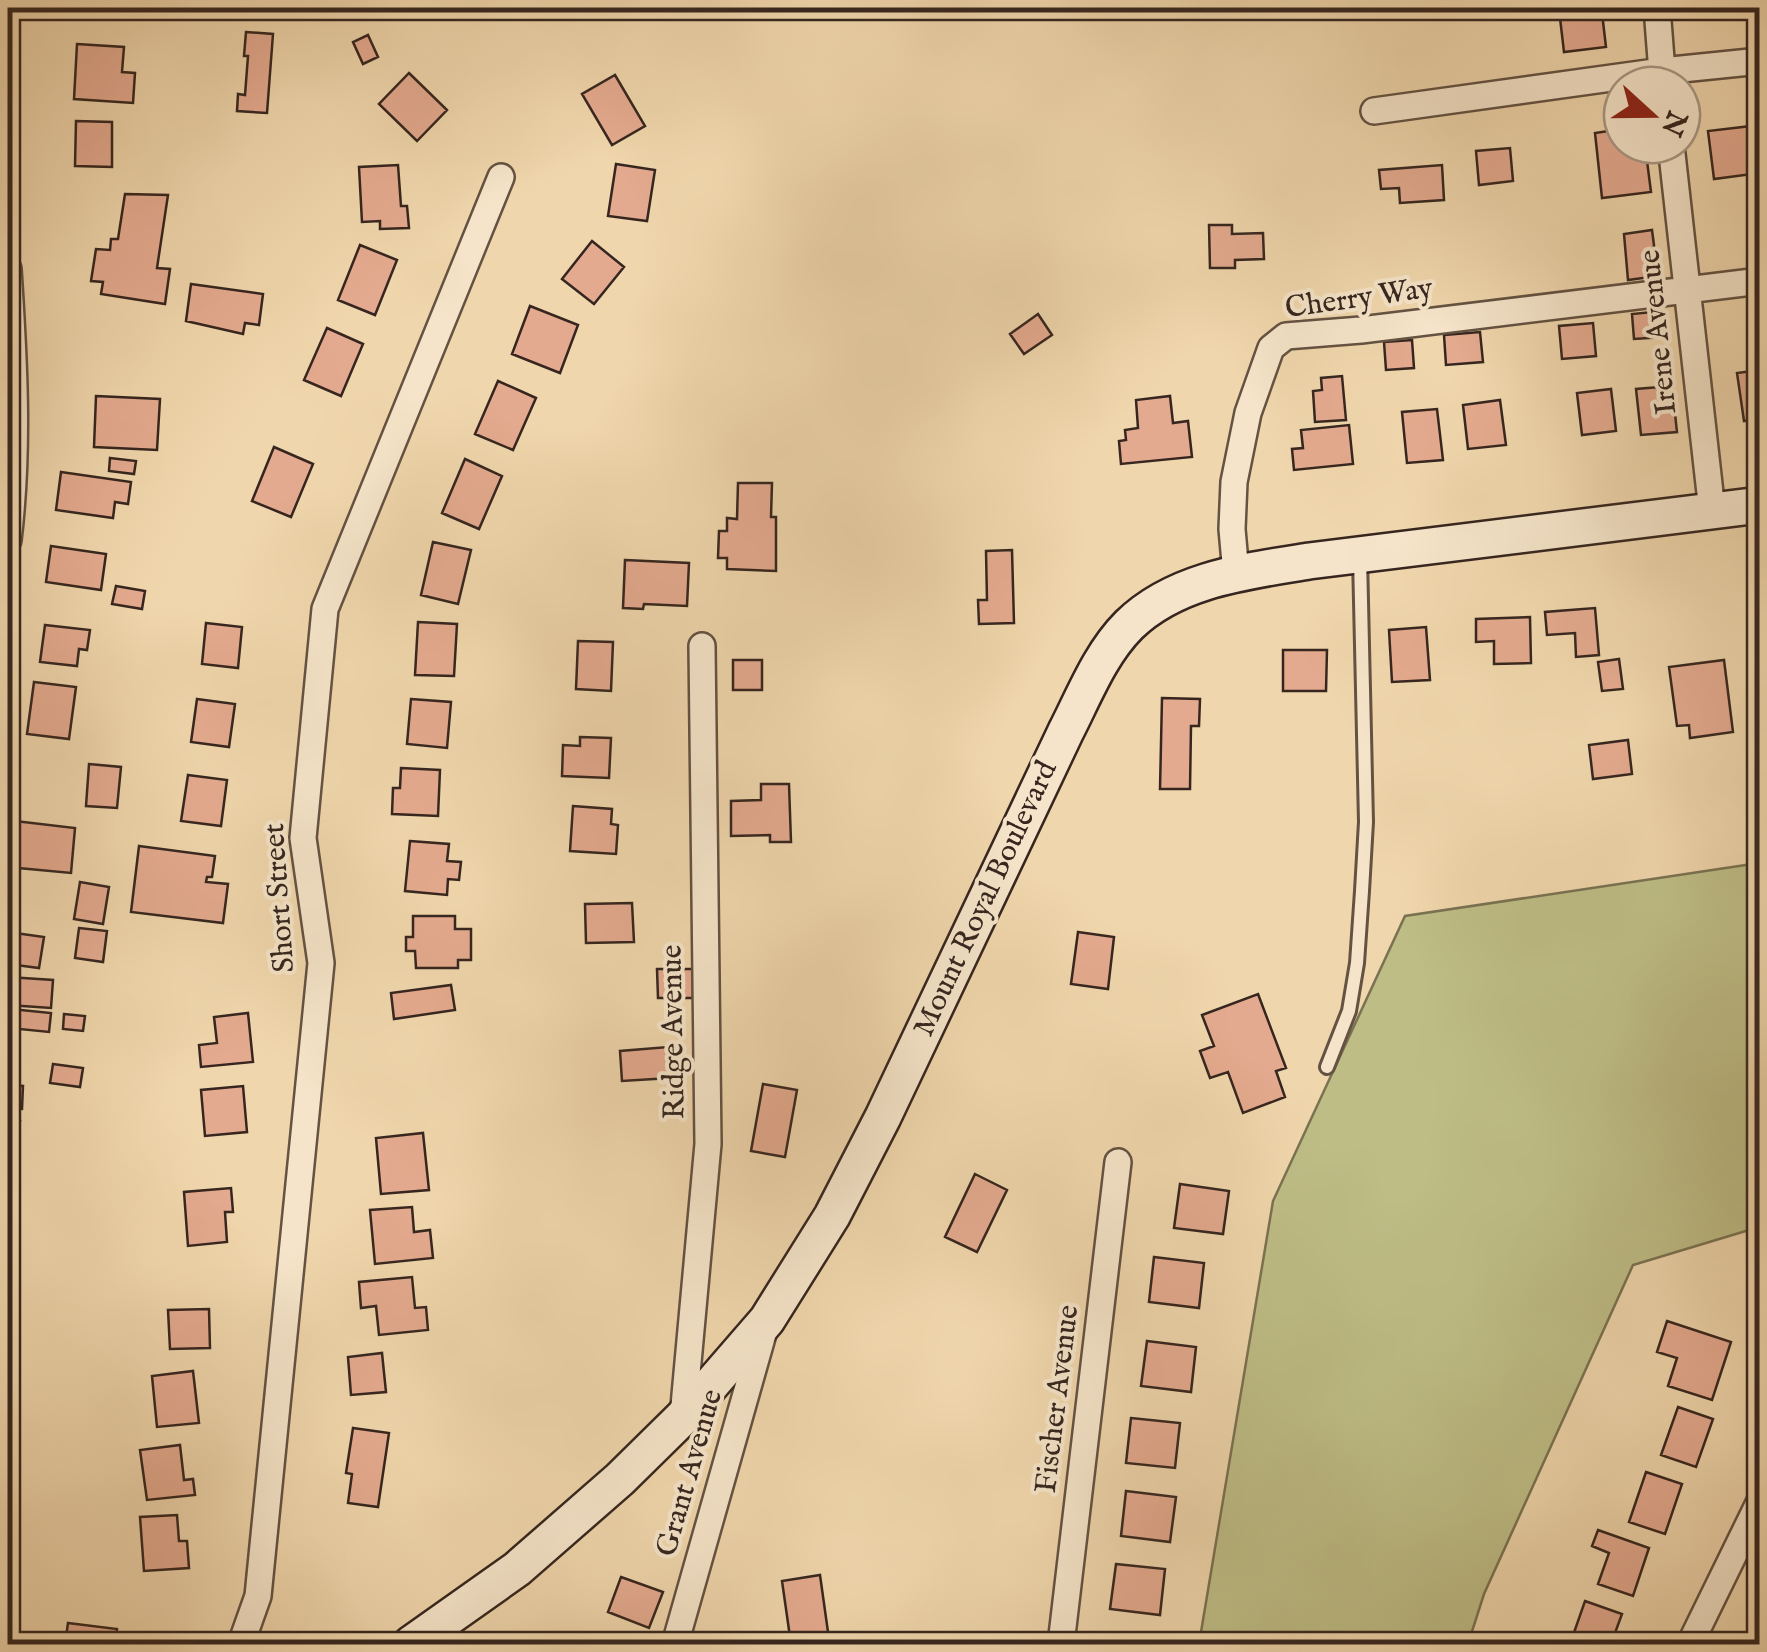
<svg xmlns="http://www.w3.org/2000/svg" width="1767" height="1652" font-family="'IM FELL English',serif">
	<rect width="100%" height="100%" fill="#f0d6ac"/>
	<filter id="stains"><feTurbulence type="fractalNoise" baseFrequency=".002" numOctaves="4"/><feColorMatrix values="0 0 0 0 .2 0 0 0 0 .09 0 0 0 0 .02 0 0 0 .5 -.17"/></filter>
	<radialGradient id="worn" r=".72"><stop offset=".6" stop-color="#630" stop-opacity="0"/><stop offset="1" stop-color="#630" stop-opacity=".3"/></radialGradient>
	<path fill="#bebd86" stroke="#7a7252" stroke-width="2.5" d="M1759,863V1227L1633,1265L1484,1594L1468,1644H1199L1273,1201L1405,916Z"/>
	<path fill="#e4aa8f" stroke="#36261f" stroke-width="2.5" d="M1602,13L1606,47L1564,52L1560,18Z
		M246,32L273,34L267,113L237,111L238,94L245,95L248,56H244Z
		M368,35L378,57L363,64L353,42Z
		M77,44L124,47L122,72L135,73L133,103L74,99Z
		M409,73L447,110L417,141L379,104Z
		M615,75L645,126L612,145L582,94Z
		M76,121L112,122V167L75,166Z
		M1760,125V173L1714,179L1708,131Z
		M1622,129V145H1645L1651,192L1602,198L1595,133Z
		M1510,148L1513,181L1479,185L1476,151Z
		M616,164L655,170L647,221L608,216Z
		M398,165L401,206H407L409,228L380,229V221L362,222L359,167Z
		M1442,165L1444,200L1400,203L1399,188L1381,189L1379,170Z
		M125,194L168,195L157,268L170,269L165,304L101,294L103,282L91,281L96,249L110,250L111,239H118Z
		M1209,225H1232V234L1263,233L1264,259L1235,260V268H1210Z
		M1652,230L1658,276L1628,280L1624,234Z
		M1760,235V262L1754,263L1752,236Z
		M592,241L624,267L594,304L562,279Z
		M360,245L397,260L375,315L338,300Z
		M191,284L263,294L259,325L245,323L243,334L186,321Z
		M530,306L578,325L560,373L512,354Z
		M1662,311L1664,337L1634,339L1632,314Z
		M1038,314L1052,335L1024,354L1010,334Z
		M1593,323L1596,356L1562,359L1559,326Z
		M327,328L363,344L341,396L304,380Z
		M1480,332L1483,362L1446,365L1444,335Z
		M1412,340L1414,368L1386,370L1384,342Z
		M1760,370V419L1744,421L1737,373Z
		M1342,376L1346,420L1315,422L1313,391L1322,390L1321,378Z
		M498,381L536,398L513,450L475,434Z
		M1672,386L1677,432L1641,435L1636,389Z
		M1611,389L1616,431L1582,435L1577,393Z
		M96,396L160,399L157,450L94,447Z
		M1170,396L1173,423L1188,421L1192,457L1121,464L1119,441L1126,440L1125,430L1138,428L1136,400Z
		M1500,400L1506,445L1468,449L1463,405Z
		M1437,409L1443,460L1407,463L1402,412Z
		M1349,425L1353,464L1294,470L1292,449L1303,448L1301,430Z
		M274,447L313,464L291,517L252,501Z
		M110,458L136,461L134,474L109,471Z
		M465,459L502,476L479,529L442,513Z
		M61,472L131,482L128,504L115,502L113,518L56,510Z
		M738,483H772L771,517H776V571L727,569V558H718L719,531H727V518L737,519Z
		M433,542L471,550L458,604L421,595Z
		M51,546L106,554L101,590L46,582Z
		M1012,550L1014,623L979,624L978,600H987L986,551Z
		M625,560L689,563L687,606L644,604L643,609L623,608Z
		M116,586L145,591L142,609L112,604Z
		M1595,608L1599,655L1576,657L1575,633L1547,635L1545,612Z
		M1530,617L1531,663L1494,664V641L1476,642V619Z
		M418,622L457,624L454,676L415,675Z
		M206,623L242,627L238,668L202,664Z
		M45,625L90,630L87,650L79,649L77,666L40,662Z
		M1426,627L1430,680L1392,682L1389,630Z
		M578,641L613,642L611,691L576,689Z
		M1283,650H1327L1326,691H1283Z
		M1619,659L1623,689L1602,691L1598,662Z
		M733,660H762V690H733Z
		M1724,660L1733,732L1690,738L1689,725L1677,726L1669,667Z
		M34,682L76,687L69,739L27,734Z
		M1162,698L1200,699L1199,726H1191L1190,789H1160Z
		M197,699L235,704L229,747L191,742Z
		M411,699L451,702L447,748L407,744Z
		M580,737L611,738L609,778L562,776L563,745L580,746Z
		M1628,740L1632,774L1593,779L1589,745Z
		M89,764L121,767L117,808L86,806Z
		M401,768L440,770L438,816L392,814L393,788H400Z
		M188,775L227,780L221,826L181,821Z
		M761,784H789L791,842H770V835L731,836V801L761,800Z
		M573,806L612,809L611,824L618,825L616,854L570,851Z
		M15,821L75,828L71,873L8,867V836H14Z
		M410,841L449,844L447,861L461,862L459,880L448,879L447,895L405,891Z
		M139,846L215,856L212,877H207L206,882L228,884L223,923L131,912Z
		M80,882L109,887L103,924L74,919Z
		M632,903L634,942L586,943L585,904Z
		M413,916H455V929H471V960H458V968H416L415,951H406V937H413Z
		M79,928L107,931L103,962L75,958Z
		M8,932L44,937L39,968L8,964Z
		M1078,932L1114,937L1108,989L1071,984Z
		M657,969H693V998H658Z
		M8,977L53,980L51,1008L8,1005Z
		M451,985L455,1010L394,1019L391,993Z
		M1258,994L1286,1068L1276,1071L1285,1097L1243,1113L1228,1072L1210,1078L1200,1051L1214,1046L1202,1015Z
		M11,1009L51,1013L49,1032L9,1028Z
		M248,1013L253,1062L201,1067L199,1045L217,1043L214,1017Z
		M64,1014L85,1016L83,1031L63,1029Z
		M668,1047L670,1078L622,1081L620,1051Z
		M53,1064L83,1068L80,1087L50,1083Z
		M763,1084L797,1090L785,1157L751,1151Z
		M8,1085L23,1086L22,1109L8,1108Z
		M243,1086L247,1132L205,1136L201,1090Z
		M8,1119L20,1121L9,1189H8Z
		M423,1133L429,1190L381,1194L376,1138Z
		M975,1174L1007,1190L977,1252L945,1237Z
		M1180,1184L1229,1191L1223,1234L1174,1228Z
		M231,1188L233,1212H225L227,1242L188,1246L184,1192Z
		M412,1207L414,1232L430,1230L433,1258L375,1264L370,1210Z
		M1154,1257L1204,1263L1199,1308L1149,1302Z
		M412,1277L415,1308L426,1307L428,1330L379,1335L376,1306L361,1308L359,1282Z
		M209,1309L210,1348L170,1349L168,1310Z
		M1667,1321L1731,1342L1712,1400L1668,1386L1677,1358L1657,1352Z
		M1147,1341L1196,1347L1191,1392L1141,1386Z
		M382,1353L386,1392L351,1395L348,1357Z
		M193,1371L199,1423L157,1427L152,1376Z
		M1678,1407L1713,1419L1696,1467L1661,1455Z
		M1131,1418L1180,1423L1175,1468L1126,1463Z
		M353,1428L389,1433L378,1507L348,1503L352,1474L346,1473Z
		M180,1445L184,1480L193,1479L195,1495L147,1500L140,1450Z
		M1646,1472L1682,1484L1665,1534L1629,1522Z
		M1126,1491L1176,1497L1170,1542L1121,1536Z
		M177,1515L179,1541H187L189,1568L144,1571L140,1517Z
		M1598,1530L1649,1548L1633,1596L1598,1584L1609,1553L1592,1546Z
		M1116,1564L1165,1569L1160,1615L1110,1609Z
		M820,1575L828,1632L790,1637L782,1581Z
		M621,1577L663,1592L649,1628L608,1612Z
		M1585,1601L1622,1614L1611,1644H1570Z
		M68,1623L117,1629L115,1643L123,1644H65Z
		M1109,1637L1158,1643V1644H1108Z"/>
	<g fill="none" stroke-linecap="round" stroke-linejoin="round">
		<g stroke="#645242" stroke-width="18">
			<path id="service" d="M1327,1067L1349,1011L1357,963L1362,891L1366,822L1360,557"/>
		</g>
		<g stroke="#645242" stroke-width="30">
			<path id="minor" d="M1657,8L1663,85
				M1374,111L1662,71L1760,61
				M1671,145L1712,511
				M8,269C14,360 19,449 8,540
				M1236,574L1232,529L1234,482L1248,413L1271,348L1286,336L1361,330L1760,281
				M683,1417L708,1144L702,646
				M241,1644L258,1596L321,963L303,838L325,609L501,177
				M675,1644L765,1327
				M1061,1644L1118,1162
				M1690,1644L1760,1501"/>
		</g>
		<g stroke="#36261f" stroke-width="40">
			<path id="secondary" d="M411,1644L517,1569L620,1479L683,1417L767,1320L832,1216L883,1117L1066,731C1084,696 1100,654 1129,625C1176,579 1248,571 1309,561L1760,505"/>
		</g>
		<use href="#service" stroke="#f5e4c9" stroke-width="12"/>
		<use href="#minor" stroke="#f5e4c9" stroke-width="25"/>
		<use href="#secondary" stroke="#f5e4c9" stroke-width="35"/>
	</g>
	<g text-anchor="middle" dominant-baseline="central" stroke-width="8" stroke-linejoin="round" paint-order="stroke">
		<g font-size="30" fill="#36261f" stroke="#f5e4c9">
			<text transform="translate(1359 299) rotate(-8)">Cherry Way</text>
			<text transform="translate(1659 332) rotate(-96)">Irene Avenue</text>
			<text transform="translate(280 898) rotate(-94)">Short Street</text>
			<text transform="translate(986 899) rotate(-65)">Mount Royal Boulevard</text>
			<text transform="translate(674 1032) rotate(-91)">Ridge Avenue</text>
			<text transform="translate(1058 1399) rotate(-83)">Fischer Avenue</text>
			<text transform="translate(690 1473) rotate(-74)">Grant Avenue</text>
		</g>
	</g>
	<rect width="1767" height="1652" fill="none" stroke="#f0d6ac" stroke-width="40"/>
	<rect x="10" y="10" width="1747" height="1632" fill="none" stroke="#36261f" stroke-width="5"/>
	<rect x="20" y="20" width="1727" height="1612" fill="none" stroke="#36261f" stroke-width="2.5"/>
	<g transform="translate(1652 115) rotate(111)"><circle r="48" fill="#f5e4c9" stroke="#a99885" stroke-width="2.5"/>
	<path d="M0-8L18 38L0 25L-18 38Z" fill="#8f2418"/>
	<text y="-15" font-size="28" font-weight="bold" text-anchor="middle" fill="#36261f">N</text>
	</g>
	<rect width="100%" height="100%" filter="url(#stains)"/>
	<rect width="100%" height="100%" fill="url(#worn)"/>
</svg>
